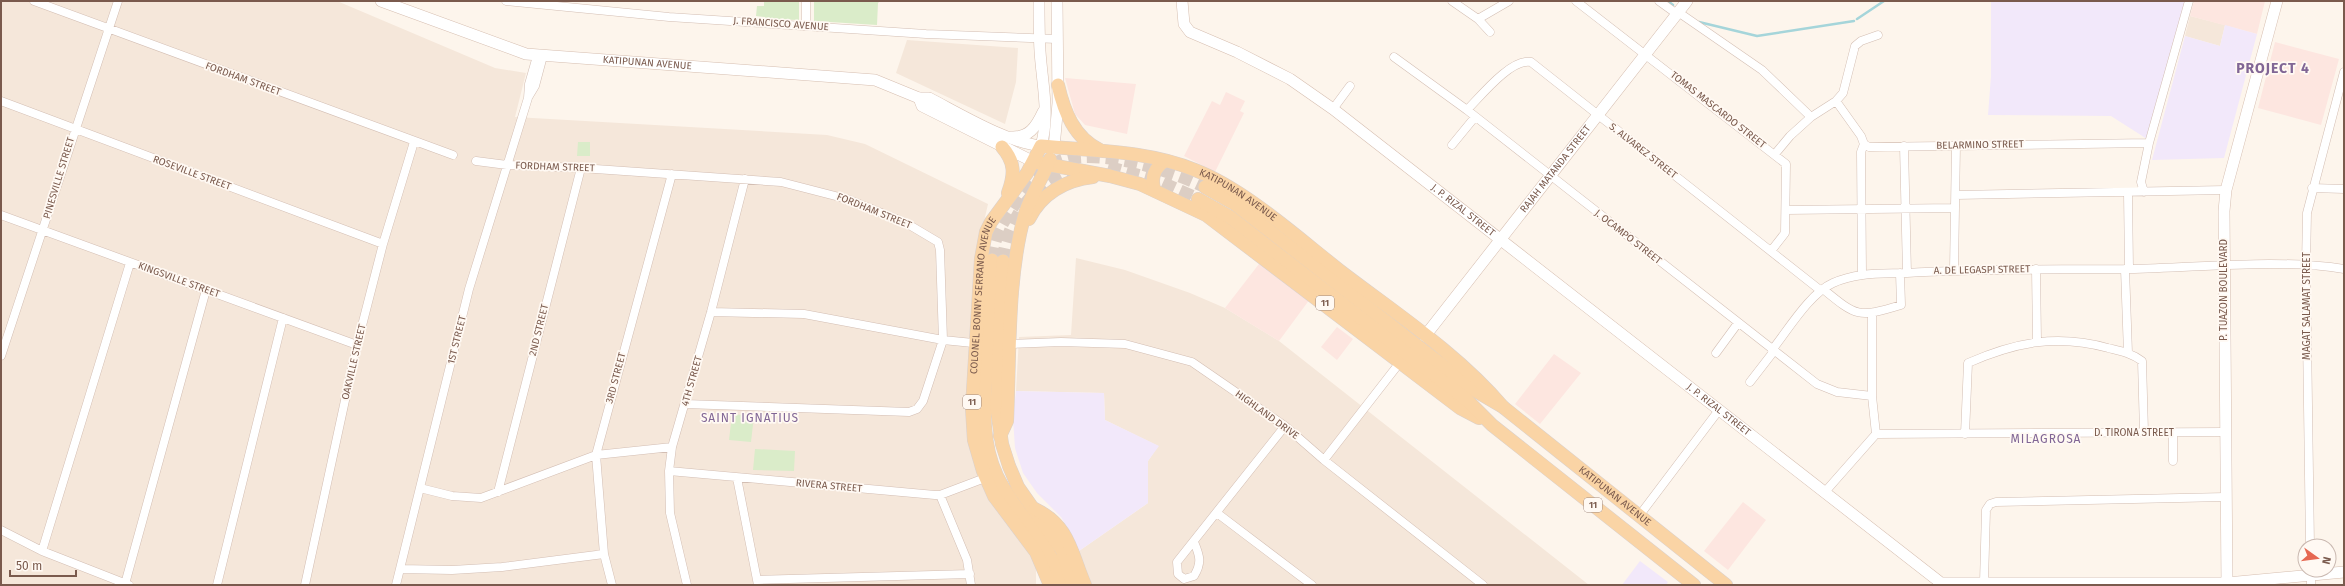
<svg xmlns="http://www.w3.org/2000/svg" width="2345" height="586" font-family="'Fira Sans',sans-serif">
	<rect width="100%" height="100%" fill="#fdf5ec"/>
	<path fill="#f5e7da" d="M1,1H337L495,68L526,73L515,117L827,135L865,144L988,204L975,261L968,437L978,475L1036,560V585H1Z
		M2190,16L2225,25L2220,46L2185,36Z
		M907,40L1018,48L1016,82L1005,124L896,73Z
		M1076,258L1125,270L1190,293L1225,308L1279,341L1589,585H1092L1079,551L1148,503V461L1158,446L1105,420L1104,393L1016,391L1019,337L1071,335Z"/>
	<path fill="#fde6e0" d="M2194,1H2265L2257,34L2190,16Z
		M2275,42L2339,59L2321,125L2258,108Z
		M1065,78L1136,84L1127,134L1085,125L1075,114Z
		M1226,92L1245,101L1240,111L1244,113L1215,172L1184,156L1212,101L1220,105Z
		M1262,260L1310,299L1279,341L1225,308Z
		M1337,327L1353,339L1337,360L1321,347Z
		M1554,354L1581,373L1540,424L1515,404Z
		M1743,502L1766,520L1728,570L1704,551Z"/>
	<path fill="#f2e8fa" d="M1991,1H2185L2147,139L2111,116L1988,115L1991,76Z
		M2225,25L2257,34L2224,158L2152,160L2185,36L2220,46Z
		M1016,391L1104,393L1105,420L1159,446L1148,461V503L1079,551L1072,535L1061,517L1037,493L1023,473L1015,448L1013,418Z
		M1640,561L1668,582L1666,585H1622Z"/>
	<path fill="#daecc9" d="M764,1H799V20L766,19L765,17L756,16L757,6H764Z
		M814,1H880L878,3L877,25L814,21Z
		M578,142H590V156H577Z
		M732,414L754,416L751,442L729,440Z
		M755,449L795,451L794,471L753,470Z"/>
	<g fill="none" stroke-linecap="round" stroke-linejoin="round">
		<path stroke="#a5d5da" stroke-width="2.5" d="M1668,1L1673,5
			M1857,19L1884,1
			M1699,22L1757,36L1854,21"/>
		<path stroke="#dccec4" stroke-width="13" stroke-dasharray="13 6" stroke-linecap="butt" d="M1108,167L1158,181L1198,199
			M992,260C994,234 1002,223 1016,202C1027,187 1044,166 1063,160C1100,148 1172,170 1205,187
			M1003,261C1007,220 1036,178 1078,168"/>
		<g stroke="#d3beb3" stroke-width="9">
			<path id="street" d="M34,1L453,155
				M506,1L669,17L926,34L1057,39
				M1452,1L1478,19L1490,32
				M1576,1L1786,164L1785,233L1771,251
				M1659,1L1677,14
				M1678,12L1762,70L1811,117
				M1478,19L1509,1
				M806,26V1
				M1394,57L1467,110L1817,384L1837,392L1872,396
				M529,96L535,86L543,56
				M1,101L383,244
				M1836,101L1861,136L1864,144L1869,147L2149,143
				M1333,109L1350,86
				M1467,110C1480,97 1511,58 1531,62L1820,290
				M1452,145L1475,117
				M1904,146L1907,273
				M1775,154L1790,136L1811,117L1836,101L1843,93L1855,46L1861,41L1878,35
				M476,161L507,165L581,168L781,182L847,199L879,212L906,223L938,242L940,250L943,340L923,401L917,409L909,412L685,404
				M2312,188L2344,189
				M2144,192L2141,182L2149,143L2189,1
				M2128,193L2129,269
				M1956,195L2226,190
				M1786,210L1955,208
				M1,215L357,345
				M2036,269L2037,341
				M2125,269L2128,353
				M1954,270L1956,145
				M1862,274L1861,152L1864,144
				M1823,289C1857,317 1858,318 1901,305L1900,273
				M711,312L804,314L943,340L973,343
				M1872,314V396L1876,434
				M1011,344L1061,342L1125,344L1192,362L1285,426L1324,460L1483,585
				M1772,350C1788,330 1810,293 1833,283C1857,272 1882,274 1907,273C1981,268 2055,270 2129,269C2199,268 2275,258 2344,269
				M1716,353L1738,323
				M1,356L118,1
				M1750,382L1774,351
				M1876,434L2224,432
				M1965,434L1968,363C2016,342 2057,334 2108,348C2120,351 2132,353 2142,361L2144,432
				M1324,460L1401,361
				M2173,461V433
				M669,471L935,495H940L985,478
				M737,478L758,585
				M420,488L452,496L481,498L596,455L672,447
				M498,492L581,168
				M1824,493L1876,434
				M940,495L967,560L971,585
				M1217,513L1312,585
				M1639,516L1719,410
				M1,530L42,551L129,585
				M1194,542C1200,556 1202,563 1194,576L1184,579L1178,574L1177,562L1285,426
				M2310,546L2306,265L2307,213L2344,72
				M42,551L130,263
				M400,569L452,570L502,567L604,554
				M2311,570V585
				M757,580L970,574
				M1984,582L1986,510L1990,504L1996,502L2225,497
				M125,584L206,290
				M217,585L283,318
				M305,585L357,345L383,244L414,142
				M396,585L469,289L528,98L529,84L537,56
				M612,585L604,554L596,455L672,174
				M687,585L670,513L669,471L672,447L711,312L745,179"/>
		</g>
		<g stroke="#d6beb0" stroke-width="12">
			<g id="secondary">
				<path id="s1" d="M381,1L526,54L875,80L919,98H929C960,114 1006,142 1041,146C1050,115 1042,83 1040,51C1039,34 1039,18 1039,1"/>
				<path id="s2" d="M1182,1L1184,24L1190,32L1237,52L1290,79L1333,109L1941,583H2227L2344,572"/>
				<path d="M919,98L922,106L1034,162"/>
				<path d="M1011,137C1029,138 1036,127 1043,112"/>
				<path d="M1054,148L1058,103L1057,1"/>
				<path id="s3" d="M1425,336L1687,1"/>
				<path d="M2227,585L2224,211L2226,190L2277,1"/>
			</g>
		</g>
		<g stroke="#dad1cd" stroke-width="14">
			<g id="primary">
				<path d="M1058,85C1064,111 1074,138 1100,150"/>
				<path d="M1002,147C1015,162 1015,174 1008,193"/>
				<path d="M1034,162L1110,176L1140,184L1206,215L1460,408L1479,418"/>
				<path id="s4" d="M1205,187L1235,204L1474,390L1503,407L1726,585"/>
				<path d="M1154,189C1151,177 1155,167 1165,161"/>
				<path d="M1198,199L1230,217L1467,400L1492,425L1694,585"/>
				<path d="M1029,219C1041,194 1065,180 1093,177"/>
				<path d="M992,260C990,292 988,324 987,357C985,397 979,438 997,476C1016,515 1051,542 1062,585"/>
				<path d="M1003,261L997,409L1002,444L1009,466L1018,487L1062,550L1073,585"/>
				<path d="M1000,436L1007,421C1010,357 1007,275 1025,214C1031,194 1043,178 1050,159"/>
				<path d="M1035,509C1070,526 1071,553 1085,585"/>
				<path id="s5" d="M1050,585L1036,552L994,496L983,471L974,440L972,408L981,259L986,232L991,222L1027,173L1041,146C1092,151 1146,150 1195,170C1244,189 1297,237 1339,270C1395,313 1457,353 1503,407"/>
			</g>
		</g>
		<use href="#street" stroke="#fff" stroke-width="8"/>
		<use href="#secondary" stroke="#fff" stroke-width="11"/>
		<use href="#primary" stroke="#fad4a5" stroke-width="13"/>
	</g>
	<g text-anchor="middle" dominant-baseline="central" stroke-width="3.5" stroke-linejoin="round" paint-order="stroke">
		<g fill="#fff9f3" stroke="#a28a7f" stroke-width="1">
			<rect x="1316" y="296" width="18" height="14" rx="3"/>
			<rect x="963" y="395" width="18" height="14" rx="3"/>
			<rect x="1584" y="498" width="18" height="14" rx="3"/>
		</g>
		<g font-size="9" font-weight="bold" fill="#7a5a4d">
			<text x="1325" y="303">11</text>
			<text x="972" y="402">11</text>
			<text x="1593" y="505">11</text>
		</g>
		<g font-size="10" fill="#7a5a4d" stroke="#fff9f3">
			<text transform="translate(781 24) rotate(4)">J. FRANCISCO AVENUE</text>
			<text stroke="none"><textPath href="#s1" startOffset="276">KATIPUNAN AVENUE</textPath></text>
			<text transform="translate(243 79) rotate(20)">FORDHAM STREET</text>
			<text transform="translate(1718 110) rotate(38)">TOMAS MASCARDO STREET</text>
			<text transform="translate(1980 145) rotate(-1)">BELARMINO STREET</text>
			<text transform="translate(1643 151) rotate(38)">S. ALVAREZ STREET</text>
			<text transform="translate(555 167) rotate(2)">FORDHAM STREET</text>
			<text stroke="none"><textPath href="#s3" startOffset="212">RAJAH MATANDA STREET</textPath></text>
			<text transform="translate(192 173) rotate(20)">ROSEVILLE STREET</text>
			<text transform="translate(59 178) rotate(-73)">PINESVILLE STREET</text>
			<text stroke="none"><textPath href="#s5" startOffset="683">KATIPUNAN AVENUE</textPath></text>
			<text transform="translate(874 211) rotate(22)">FORDHAM STREET</text>
			<text stroke="none"><textPath href="#s2" startOffset="361">J. P. RIZAL STREET</textPath></text>
			<text transform="translate(1628 237) rotate(38)">J. OCAMPO STREET</text>
			<text transform="translate(1982 270) rotate(-1)">A. DE LEGASPI STREET</text>
			<text transform="translate(179 280) rotate(20)">KINGSVILLE STREET</text>
			<text transform="translate(2224 290) rotate(-90)">P. TUAZON BOULEVARD</text>
			<text stroke="none"><textPath href="#s5" startOffset="311">COLONEL BONNY SERRANO AVENUE</textPath></text>
			<text transform="translate(2307 306) rotate(-90)">MAGAT SALAMAT STREET</text>
			<text transform="translate(539 330) rotate(-76)">2ND STREET</text>
			<text transform="translate(457 340) rotate(-76)">1ST STREET</text>
			<text transform="translate(354 362) rotate(-77)">OAKVILLE STREET</text>
			<text transform="translate(616 378) rotate(-75)">3RD STREET</text>
			<text transform="translate(692 381) rotate(-74)">4TH STREET</text>
			<text stroke="none"><textPath href="#s2" startOffset="685">J. P. RIZAL STREET</textPath></text>
			<text transform="translate(1267 415) rotate(36)">HIGHLAND DRIVE</text>
			<text x="2134" y="433">D. TIRONA STREET</text>
			<text transform="translate(829 486) rotate(5)">RIVERA STREET</text>
			<text stroke="none"><textPath href="#s4" startOffset="514">KATIPUNAN AVENUE</textPath></text>
		</g>
		<g font-size="12" letter-spacing="1" fill="#816695" stroke="#fff9f3">
			<text x="750" y="418">SAINT IGNATIUS</text>
			<text x="2046" y="439">MILAGROSA</text>
		</g>
		<g font-size="14" font-weight="bold" letter-spacing="1" fill="#816695" stroke="#fff9f3">
			<text x="2273" y="68">PROJECT 4</text>
		</g>
	</g>
	<rect width="2345" height="586" fill="none" stroke="#7a5a4d" stroke-width="4"/>
	<g transform="translate(2317 558) rotate(104)"><circle r="19" fill="#fff9f3" stroke="#cab9b1"/>
	<path d="M0-3L7 15L0 10L-7 15Z" fill="#e66852"/>
	<text y="-6" font-size="11" font-weight="bold" text-anchor="middle" fill="#7a5a4d">N</text>
	</g>
	<path d="M10 570v6h66v-6" fill="none" stroke="#7a5a4d" stroke-width="2"/>
	<text x="16" y="570" font-size="12" fill="#7a5a4d" stroke="#fff9f3" stroke-width="3" paint-order="stroke">50 m</text>
</svg>
